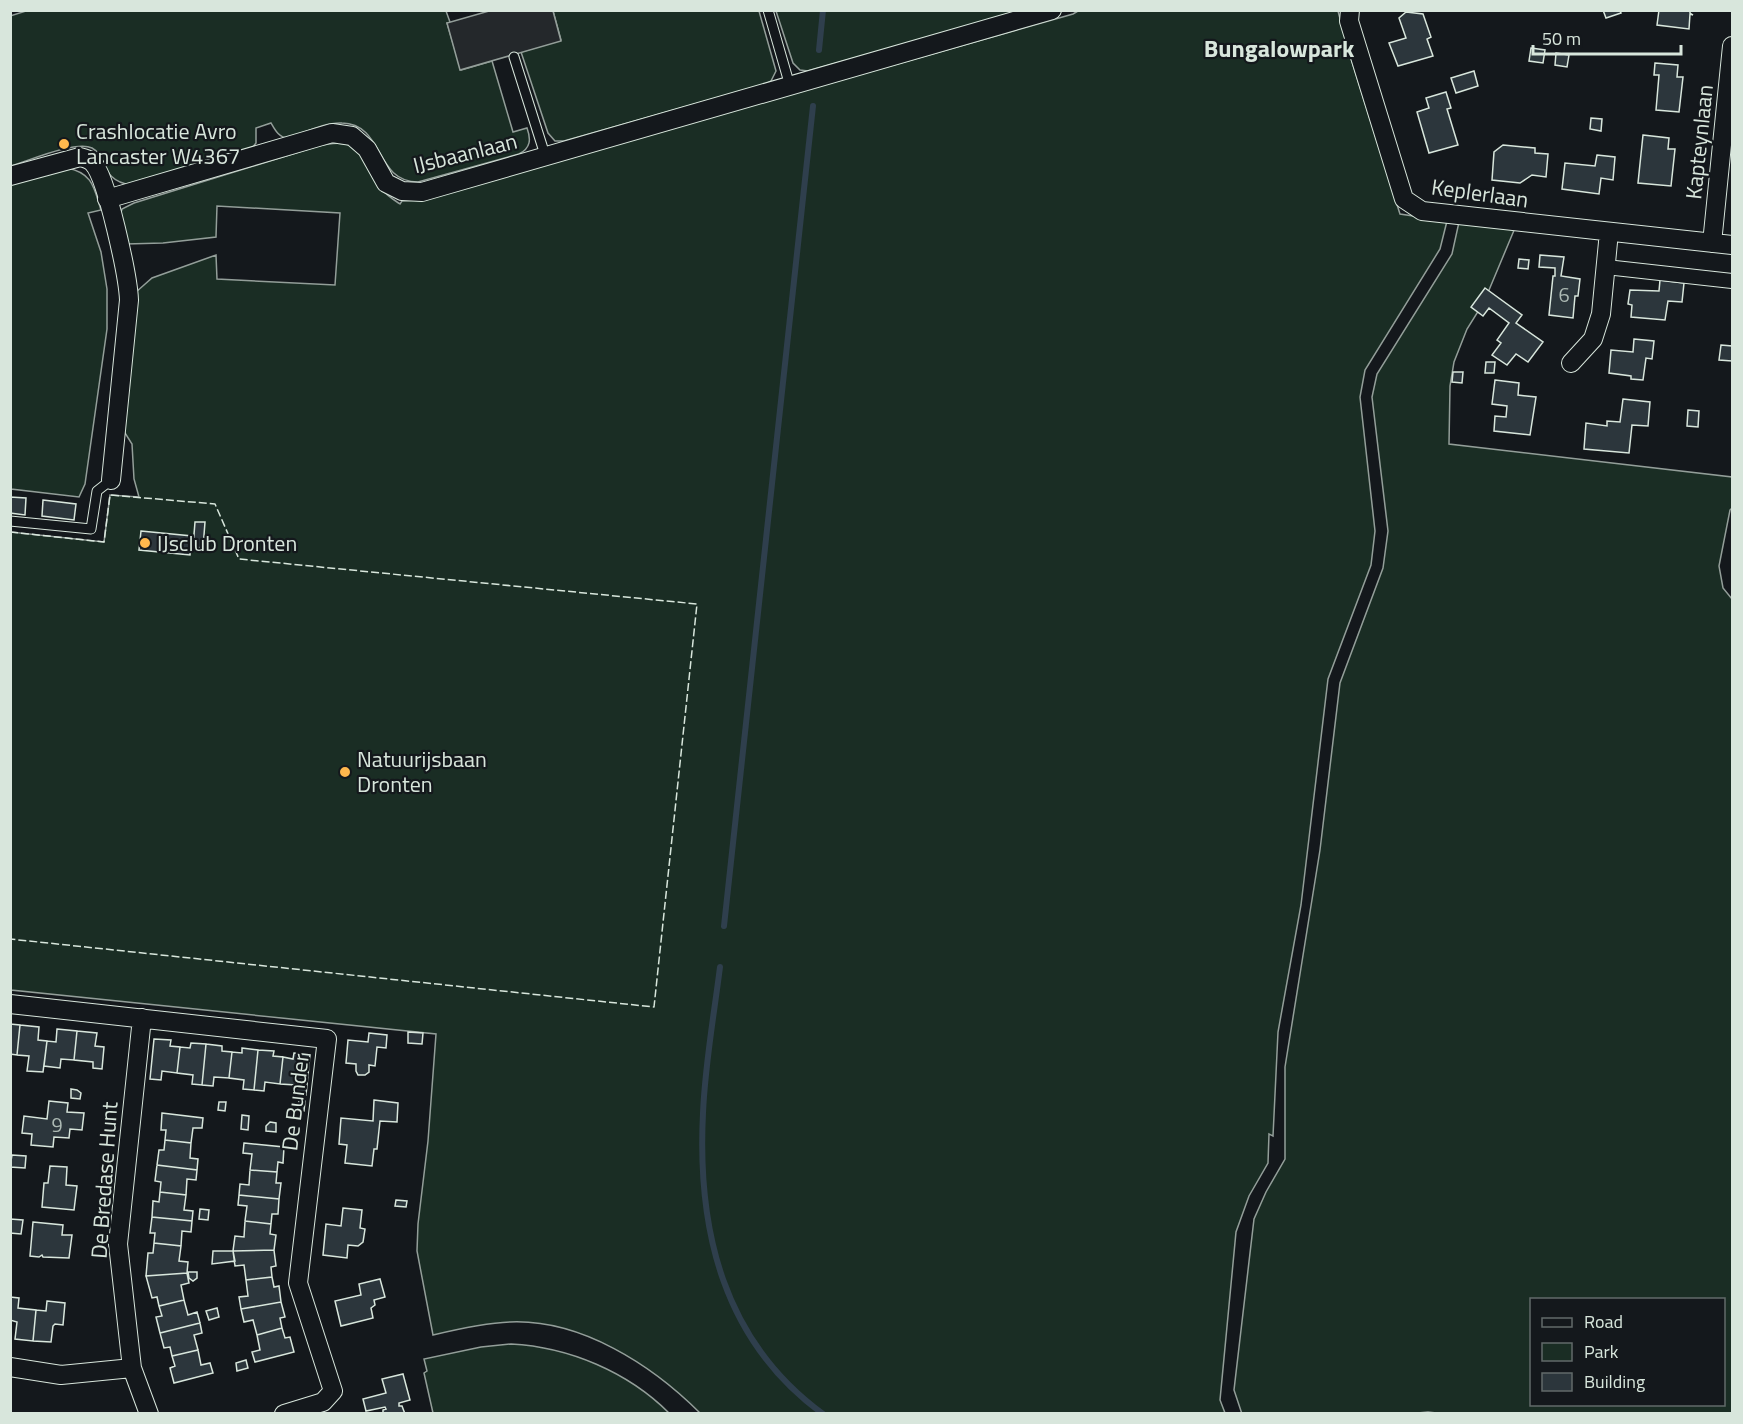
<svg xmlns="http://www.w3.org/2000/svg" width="1743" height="1424" font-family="'Titillium Web',sans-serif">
	<rect width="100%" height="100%" fill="#14181c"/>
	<path fill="#1a2d24" stroke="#939e99" stroke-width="1.5" fill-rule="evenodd" d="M29,10L446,11L450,22L447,23L461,70L492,61L513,132L527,128C531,139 531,148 519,154L418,182C374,182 385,124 342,123C325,122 304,133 288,138C279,138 275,130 271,123L256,128V143L253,147L131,185C99,180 109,157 92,148C76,140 28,161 11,166L10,16Z
		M553,11H759L776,71L771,81L766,84L564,141H555L548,133L521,52L561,40Z
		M776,11H1022L808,71L800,70L793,63Z
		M1078,11H1338L1348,49L1400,214L1447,221L1440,249L1365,370L1360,397L1375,531L1371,565L1328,679L1301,905L1278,1032L1273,1136L1269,1134L1268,1163L1249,1196L1236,1232L1220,1400L1225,1413H700C652,1365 581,1319 510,1322C484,1323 458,1329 433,1335L417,1251L418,1224L428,1141L436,1034L11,990V532L104,542L110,495L139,497L134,479L132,444L125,433L123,421L136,292L152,278L216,255L217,279L335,285L340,213L217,206L216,237L163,243L126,244L120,216L122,209L134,203L315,147C365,133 357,159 382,189C386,195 394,200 400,204L402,201L418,200L1073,14Z
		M67,168C93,173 94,188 101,210L88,213L101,252L107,289V329L85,484L79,497L11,489V184Z
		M1459,222L1515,228L1484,302L1467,329L1454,362L1450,386L1449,444L1732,477V508L1730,510L1719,566L1723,588L1732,599V1413L1445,1414L1428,1412L1407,1414H1242L1234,1390L1254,1219L1266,1192L1285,1159V1067L1320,850L1340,683L1383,568L1388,531L1372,397L1377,374L1452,254ZM1532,1300H1724V1404H1532Z
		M511,1344C569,1347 628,1372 669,1413H433L424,1373L427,1371L424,1359L481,1347Z"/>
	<path fill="#24282b" stroke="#939e99" stroke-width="1.5" d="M489,11H553L561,41L460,70L447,23Z"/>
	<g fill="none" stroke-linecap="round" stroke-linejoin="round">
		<path stroke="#2f3f4d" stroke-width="6" d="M819,50L823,10
			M724,926L813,106
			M720,967C714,1015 705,1064 703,1113C697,1230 723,1341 823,1414"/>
	</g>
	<path fill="#2c363c" stroke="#d8e6dc" stroke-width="1.5" d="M1603,10H1620L1621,13L1606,18Z
		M1659,10H1690V13L1693,15L1690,14L1689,29L1657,25Z
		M1406,12L1423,14L1431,37L1427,39L1433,56L1398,66L1389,43L1406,38L1399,18Z
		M1531,48L1545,50L1543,63L1529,61Z
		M1556,53L1569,55L1567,67L1555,65Z
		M1655,63L1678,65L1677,77H1683L1679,112L1656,110L1659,75H1654Z
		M1474,71L1478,86L1456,93L1451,78Z
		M1446,92L1451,108L1447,109L1458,145L1429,153L1417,112L1429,108L1426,98Z
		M1591,118L1602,119L1601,131L1590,129Z
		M1643,135L1669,138L1668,149H1675L1671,186L1638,183Z
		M1503,145L1535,148V153L1548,154L1546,177L1532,175L1520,183L1492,180L1494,152Z
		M1597,155L1615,157L1613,180L1601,178L1599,194L1562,189L1565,163L1595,166Z
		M1540,255L1564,257L1561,276L1580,279L1578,296H1575L1573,318L1549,315L1553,276H1555V268L1539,267Z
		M1519,259L1529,260L1528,269L1518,268Z
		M1660,280L1684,283L1682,302L1668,301L1665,320L1631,317L1632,305L1628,304L1630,290L1659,291Z
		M1485,288L1522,315L1516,323L1543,342L1528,362L1516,354L1507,365L1492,355L1501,343L1497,340L1509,323L1489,308L1483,316L1471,307Z
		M1634,339L1654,341L1652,359L1646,358L1643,380L1631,379V376L1609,373L1611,350L1633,352Z
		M1721,345L1732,346V361L1719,360Z
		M1486,362H1495L1494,373H1485Z
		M1453,372H1463L1462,383L1452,382Z
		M1495,380L1519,383L1518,395L1536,397L1530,435L1494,431L1495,416L1506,417L1507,406L1492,404Z
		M1623,399L1650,402L1648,426L1632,425L1629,453L1584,449L1586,423L1607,426V421L1620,422Z
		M1688,410L1699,411L1698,427L1687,426Z
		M10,497L26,498L25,515L10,513Z
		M43,500L76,504L74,520L42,516Z
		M195,522H205L203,548L193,547Z
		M141,531L192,536L190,555L139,550Z
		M10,1024L20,1025L17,1055L10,1054Z
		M20,1025L39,1027L38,1040L47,1041L43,1072L27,1071L29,1056L17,1055Z
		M57,1029L77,1031L74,1060L61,1059L60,1068L44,1066L47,1041L56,1042Z
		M77,1031L97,1033L95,1046L104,1047L102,1069L93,1068V1062L74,1060Z
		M408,1032L423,1033L422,1044L408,1043Z
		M369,1033L387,1035L386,1048L377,1047L375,1066L369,1065V1072L365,1075H358L356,1071V1064L346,1063L348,1040L368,1042Z
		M154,1039L171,1040L170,1046L180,1047L177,1073L162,1071L161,1080L150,1079Z
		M191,1043L206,1044L202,1085L192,1084L193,1075L177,1073L180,1047L190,1048Z
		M206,1044L222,1046V1051L232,1052L229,1078L214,1077L213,1086L202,1085Z
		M242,1048L258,1050L254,1090L243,1089L244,1080L229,1078L232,1052L242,1053Z
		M258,1050L274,1051L273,1056L283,1057L280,1084L265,1082L264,1091L254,1090Z
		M294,1053L310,1055L306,1095L295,1094L296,1085L280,1084L283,1057L293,1059Z
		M71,1089L77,1090L81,1093L80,1099L71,1098Z
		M299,1100L305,1101L304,1111L298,1110Z
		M374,1100L398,1103L397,1122L380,1121L377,1149H374L372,1166L345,1163L347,1145L339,1144L341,1118L373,1121Z
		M49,1101L68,1103L67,1112L84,1113L82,1130L70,1129L69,1138L54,1137L53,1147L31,1145L32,1134L22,1133L24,1116L47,1119Z
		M219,1102H226L225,1111L218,1110Z
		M162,1113L203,1118L202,1128H193L191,1143L165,1140L166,1130H161Z
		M242,1115L249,1116L248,1130L241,1129Z
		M270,1122L276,1123V1132L266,1131V1126Z
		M165,1140L191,1143L190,1158L198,1159L197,1170L157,1165L159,1150H164Z
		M244,1143L284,1147L283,1163L278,1162L277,1172L250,1170L252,1154L243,1153Z
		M12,1155L26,1156L25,1168L10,1167Z
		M157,1165L197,1170L196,1180L187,1179L186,1195L160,1192L161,1182L155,1181Z
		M50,1166L67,1167L66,1185L77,1186L74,1210L42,1207L44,1183H48Z
		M250,1170L277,1172L276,1183H281L279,1199L239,1195L240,1184L249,1185Z
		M160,1192L186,1195L184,1210L193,1211L192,1221L152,1217L153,1201L159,1202Z
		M239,1195L279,1199L278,1214H272L271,1224L245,1221L247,1206L238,1205Z
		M396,1200L407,1201L406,1207L395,1206Z
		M343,1208L362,1210L360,1228L365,1229L363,1242L358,1246L348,1245L347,1258L323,1255L326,1224L341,1226Z
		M200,1209L209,1210L208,1220L199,1219Z
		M152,1217L192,1221L191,1232L182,1231L181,1246L154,1243L155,1233H150Z
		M10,1219L23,1220L21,1234L10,1233Z
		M245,1221L271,1224L270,1234L276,1235L274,1250L233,1251L235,1236L244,1237Z
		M33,1222L63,1225L62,1235H72L69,1258L43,1257L42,1255L39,1257L30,1256Z
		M154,1243L181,1246L179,1261L188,1262L187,1273L146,1276L148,1253H153Z
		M274,1250L276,1266L271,1267L272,1277L246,1280L244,1265L235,1266L233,1251Z
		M213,1251H233L235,1261L212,1264Z
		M188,1272H197V1278L193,1281L189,1278Z
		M187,1273L189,1283L181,1285L184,1300L159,1306L157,1297L152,1298L146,1276Z
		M272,1277L274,1287L279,1286L281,1302L241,1309L239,1297L248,1296L246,1280Z
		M380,1279L385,1297L374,1300L375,1305L371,1308L373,1318L341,1326L335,1301L361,1295L359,1284Z
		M10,1297L19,1298L18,1308L36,1310L33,1341L15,1339L17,1322L10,1320Z
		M184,1300L188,1315L197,1312L200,1323L160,1333L156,1317L162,1316L159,1306Z
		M47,1301L65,1303L63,1325L55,1324L53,1326L51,1342L33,1341L36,1310L46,1311Z
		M281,1302L285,1317L280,1318L282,1328L257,1335L253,1320L244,1322L241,1309Z
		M217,1308L219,1317L209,1320L206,1311Z
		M200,1323L202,1333L194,1335L198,1350L172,1356L170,1347L164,1348L160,1333Z
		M282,1328L285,1338L290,1337L294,1352L255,1362L252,1352L260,1350L257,1335Z
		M198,1350L201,1365L210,1363L213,1373L174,1383L170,1368L175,1366L172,1356Z
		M246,1360L248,1368L237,1371L236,1363Z
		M403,1374L410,1400L399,1403V1406H402L405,1414H383V1410L386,1409L385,1407L366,1411L363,1399L386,1393L382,1379Z"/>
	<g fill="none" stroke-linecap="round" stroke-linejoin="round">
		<g stroke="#d8e6dc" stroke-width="11">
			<path id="service" d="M768,10L790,86
				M514,57L546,158
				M10,521L91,529L97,491L111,480"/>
		</g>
		<g stroke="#d8e6dc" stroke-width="16">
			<path id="pedestrian" d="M1606,267L1732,281"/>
		</g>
		<g stroke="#d8e6dc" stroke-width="20">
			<path id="minor" d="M1350,10L1349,21L1404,199L1422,211L1732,245
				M10,176L80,157C85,158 89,159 93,163C107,178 128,276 129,300L111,480
				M107,199L332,133L352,136L367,149L386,183L402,191L422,192L1052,10
				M1712,243L1732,46
				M1571,363L1593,339L1601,314L1609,232
				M10,1004L327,1039L298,1283L333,1391L323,1402L284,1414
				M142,1018L118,1244L132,1368L149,1414
				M10,1367L61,1375L132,1368"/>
		</g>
		<use href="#service" stroke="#14181c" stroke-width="9"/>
		<use href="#pedestrian" stroke="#14181c" stroke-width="14"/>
		<use href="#minor" stroke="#14181c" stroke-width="18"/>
		<path stroke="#d8e6dc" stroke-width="1.5" stroke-dasharray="8 3" stroke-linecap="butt" d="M10,532L104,542L110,495L215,504L239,559L697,604L654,1007L10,939"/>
	</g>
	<g fill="#ffb74d" stroke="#14181c" stroke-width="2">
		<circle cx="64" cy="144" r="6"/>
		<circle cx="145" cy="543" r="6"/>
		<circle cx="345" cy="772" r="6"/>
	</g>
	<g text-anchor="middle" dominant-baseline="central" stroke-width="4.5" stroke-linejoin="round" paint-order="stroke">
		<g font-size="20" fill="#adbab4">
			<text x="1564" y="294">6</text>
			<text x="57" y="1124">9</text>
		</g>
		<g font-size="22" fill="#d8e6dc" stroke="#14181c" text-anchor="start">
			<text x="76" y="131">Crashlocatie Avro<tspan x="76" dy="25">Lancaster W4367</tspan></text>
			<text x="157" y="543">IJsclub Dronten</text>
			<text x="357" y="759">Natuurijsbaan<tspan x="357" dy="25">Dronten</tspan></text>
		</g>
		<g font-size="22" fill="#d8e6dc" stroke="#14181c">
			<text transform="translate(1699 142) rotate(-84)">Kapteynlaan</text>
			<text transform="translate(465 153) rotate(-14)">IJsbaanlaan</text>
			<text transform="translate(1480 193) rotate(8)">Keplerlaan</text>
			<text transform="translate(295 1102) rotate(-83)">De Bunder</text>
			<text transform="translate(104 1180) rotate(-86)">De Bredase Hunt</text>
		</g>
		<g font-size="24" font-weight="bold" fill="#d8e6dc" stroke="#14181c">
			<text x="1279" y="48">Bungalowpark</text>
		</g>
	</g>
	<rect width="1743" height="1424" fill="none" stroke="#d8e6dc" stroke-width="24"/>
	<rect x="1530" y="1298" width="195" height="108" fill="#14181c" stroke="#626a69" stroke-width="1.5"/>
	<rect x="1542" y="1318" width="30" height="9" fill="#14181c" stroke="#626a69" stroke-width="1.5"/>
	<text x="1584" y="1328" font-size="18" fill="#d8e6dc">Road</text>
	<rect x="1542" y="1343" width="30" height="18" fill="#1a2d24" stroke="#626a69" stroke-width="1.5"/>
	<text x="1584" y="1358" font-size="18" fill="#d8e6dc">Park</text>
	<rect x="1542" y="1373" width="30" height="18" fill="#2c363c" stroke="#626a69" stroke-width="1.5"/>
	<text x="1584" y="1388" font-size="18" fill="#d8e6dc">Building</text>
	<path d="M1533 45v9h148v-9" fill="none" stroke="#d8e6dc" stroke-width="3"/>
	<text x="1542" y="45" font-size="18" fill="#d8e6dc" stroke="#14181c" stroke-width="4.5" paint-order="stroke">50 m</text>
</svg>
